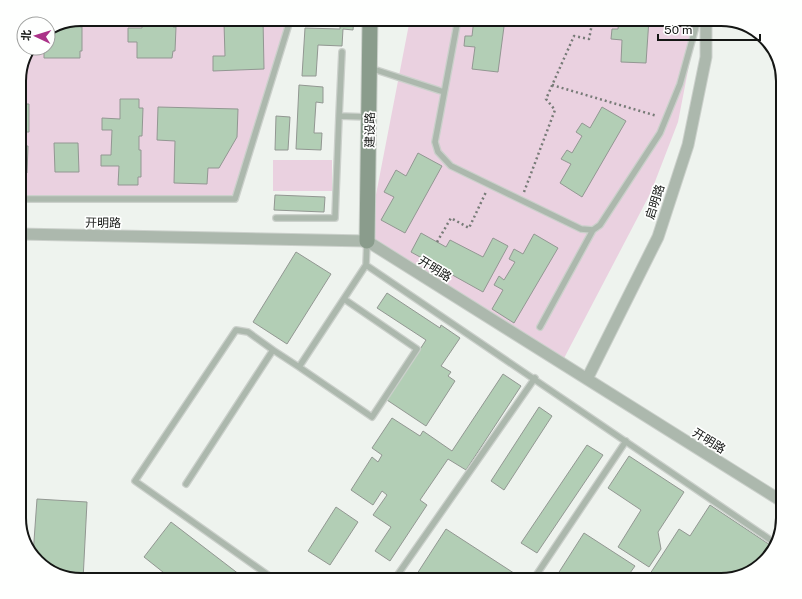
<svg xmlns="http://www.w3.org/2000/svg" width="802" height="599" font-family="'Public Sans','Noto Sans SC',sans-serif">
	<rect width="100%" height="100%" fill="#eef3ee"/>
	<path fill="#ead1e0" d="M81,19H288L235,199H19V76L33,48H48V31Z
		M410,19H698L678,122L651,192L561,364L367,241Z
		M273,160H332V191H273Z"/>
	<path fill="#b2ceb5" stroke="#929792" d="M80,19V27H82V51H80V58H44V48H48V31Z
		M142,19H173V27H176L175,51H173L172,58H137V42H128V28H142Z
		M204,19H263L264,69L213,71V56H225L224,23L204,24Z
		M340,19H354L353,30L343,29L342,46L318,45L316,76H302L305,28L340,29Z
		M474,19H505L498,72L472,69L475,47L464,46L465,36H472Z
		M619,19H649L646,63L621,62L622,40L611,39L612,29H618Z
		M299,85L323,87V103L316,102L314,133H322L321,150L296,149Z
		M19,95H26L25,104H29V132H25V146H28L27,173H24V181H19Z
		M120,99H139V108H143L142,136H139V150H141V177H138V185H118L119,166H101V155H111L112,130H102V118L120,119Z
		M158,107L238,109L237,137L219,168H208L207,184L174,183L175,141L157,140Z
		M602,107L626,121L582,197L560,183L571,164L561,159L567,150L572,153L582,136L576,132L582,123L590,128Z
		M276,116L290,117L288,150H275Z
		M54,143H78L79,172H55Z
		M418,153L442,166L405,233L381,220L394,197L384,192L396,170L406,176Z
		M275,195L325,197L324,212L274,210Z
		M421,233L446,247L450,240L483,257L493,238L508,246L483,292L411,252Z
		M534,234L558,248L514,323L492,309L503,290L494,285L499,276L504,280L515,262L509,259L514,249L523,254Z
		M296,252L331,274L287,344L253,322Z
		M387,293L440,328L441,325L460,338L441,366L451,372L448,376L455,381L426,426L387,400L426,340L377,308Z
		M503,374L521,386L466,470L448,459L420,500L427,505L390,561L375,551L391,527L373,515L387,495L382,491L373,505L351,490L372,457L378,462L382,455L372,448L392,418L420,436L423,431L452,451Z
		M539,407L552,416L504,490L491,481Z
		M587,445L603,455L537,553L521,543Z
		M629,456L684,492L658,532L661,549L649,567L618,547L641,510L608,488Z
		M37,499L87,502L83,580L43,567L33,555Z
		M710,505L773,547L770,556L748,574L721,580H646L679,529L690,536Z
		M336,507L358,522L330,565L308,551Z
		M171,522L244,578L242,580H173L144,557Z
		M446,529L523,579V580H413Z
		M584,533L635,566L625,580H554Z"/>
	<g fill="none" stroke-linecap="round" stroke-linejoin="round">
		<g stroke="#cbd0cb" stroke-width="8">
			<path id="lane" d="M458,19L435,142L438,152L451,166L581,229L593,230L600,225L660,133L680,84L698,19
				M370,68L444,92
				M339,116L342,52
				M19,199H235L288,27V19
				M276,218H335L339,116L367,117
				M367,242L366,265L775,543
				M344,299L417,349L372,417L299,367L366,265
				M540,327L593,230
				M273,350L248,332L236,330L135,481L275,580
				M186,484L273,350L299,367
				M394,580L535,378
				M533,580L626,441"/>
		</g>
		<g stroke="#cbd0cb" stroke-width="13">
			<path id="street" d="M19,234L367,241L783,502
				M587,379L658,237L688,145L706,57V19"/>
		</g>
		<g stroke="#cbd0cb" stroke-width="17">
			<path id="secondary" d="M367,241L370,19"/>
		</g>
		<path stroke="#777b77" stroke-width="2.5" stroke-dasharray="2 3" stroke-linecap="butt" d="M552,85L657,116
			M524,192L555,110L546,99L574,36L589,39L593,19
			M437,242L451,218L469,228L486,192"/>
		<use href="#lane" stroke="#acb8ad" stroke-width="5.5"/>
		<use href="#street" stroke="#acb8ad" stroke-width="11"/>
		<use href="#secondary" stroke="#8a9c8c" stroke-width="15"/>
	</g>
	<g text-anchor="middle" dominant-baseline="central" stroke-width="3.5" stroke-linejoin="round" paint-order="stroke">
		<g font-size="12" fill="#141614" stroke="#fefffe">
			<text transform="translate(370 130) rotate(-89)">建设路</text>
			<text transform="translate(655 202) rotate(-72)">启明路</text>
			<text transform="translate(103 223) rotate(1)">开明路</text>
			<text transform="translate(435 269) rotate(32)">开明路</text>
			<text transform="translate(709 441) rotate(32)">开明路</text>
		</g>
	</g>
	<path d="M0 0H802V599H0ZM81 26H721A55 55 0 0 1 776 81V518A55 55 0 0 1 721 573H81A55 55 0 0 1 26 518V81A55 55 0 0 1 81 26Z" fill="#fefffe" fill-rule="evenodd"/>
	<path fill="none" stroke="#141614" stroke-width="2" d="M81 26H721A55 55 0 0 1 776 81V518A55 55 0 0 1 721 573H81A55 55 0 0 1 26 518V81A55 55 0 0 1 81 26Z"/>
	<g transform="translate(36 36) rotate(274)"><circle r="19" fill="#fefffe" stroke="#a0a2a0"/>
	<path d="M0-3L7 15L0 10L-7 15Z" fill="#ab3288"/>
	<text y="-6" font-size="11" font-weight="bold" text-anchor="middle" fill="#141614">北</text>
	</g>
	<path d="M658 34v6h102v-6" fill="none" stroke="#141614" stroke-width="2"/>
	<text x="664" y="34" font-size="12" fill="#141614" stroke="#fefffe" stroke-width="3" paint-order="stroke">50 m</text>
</svg>
